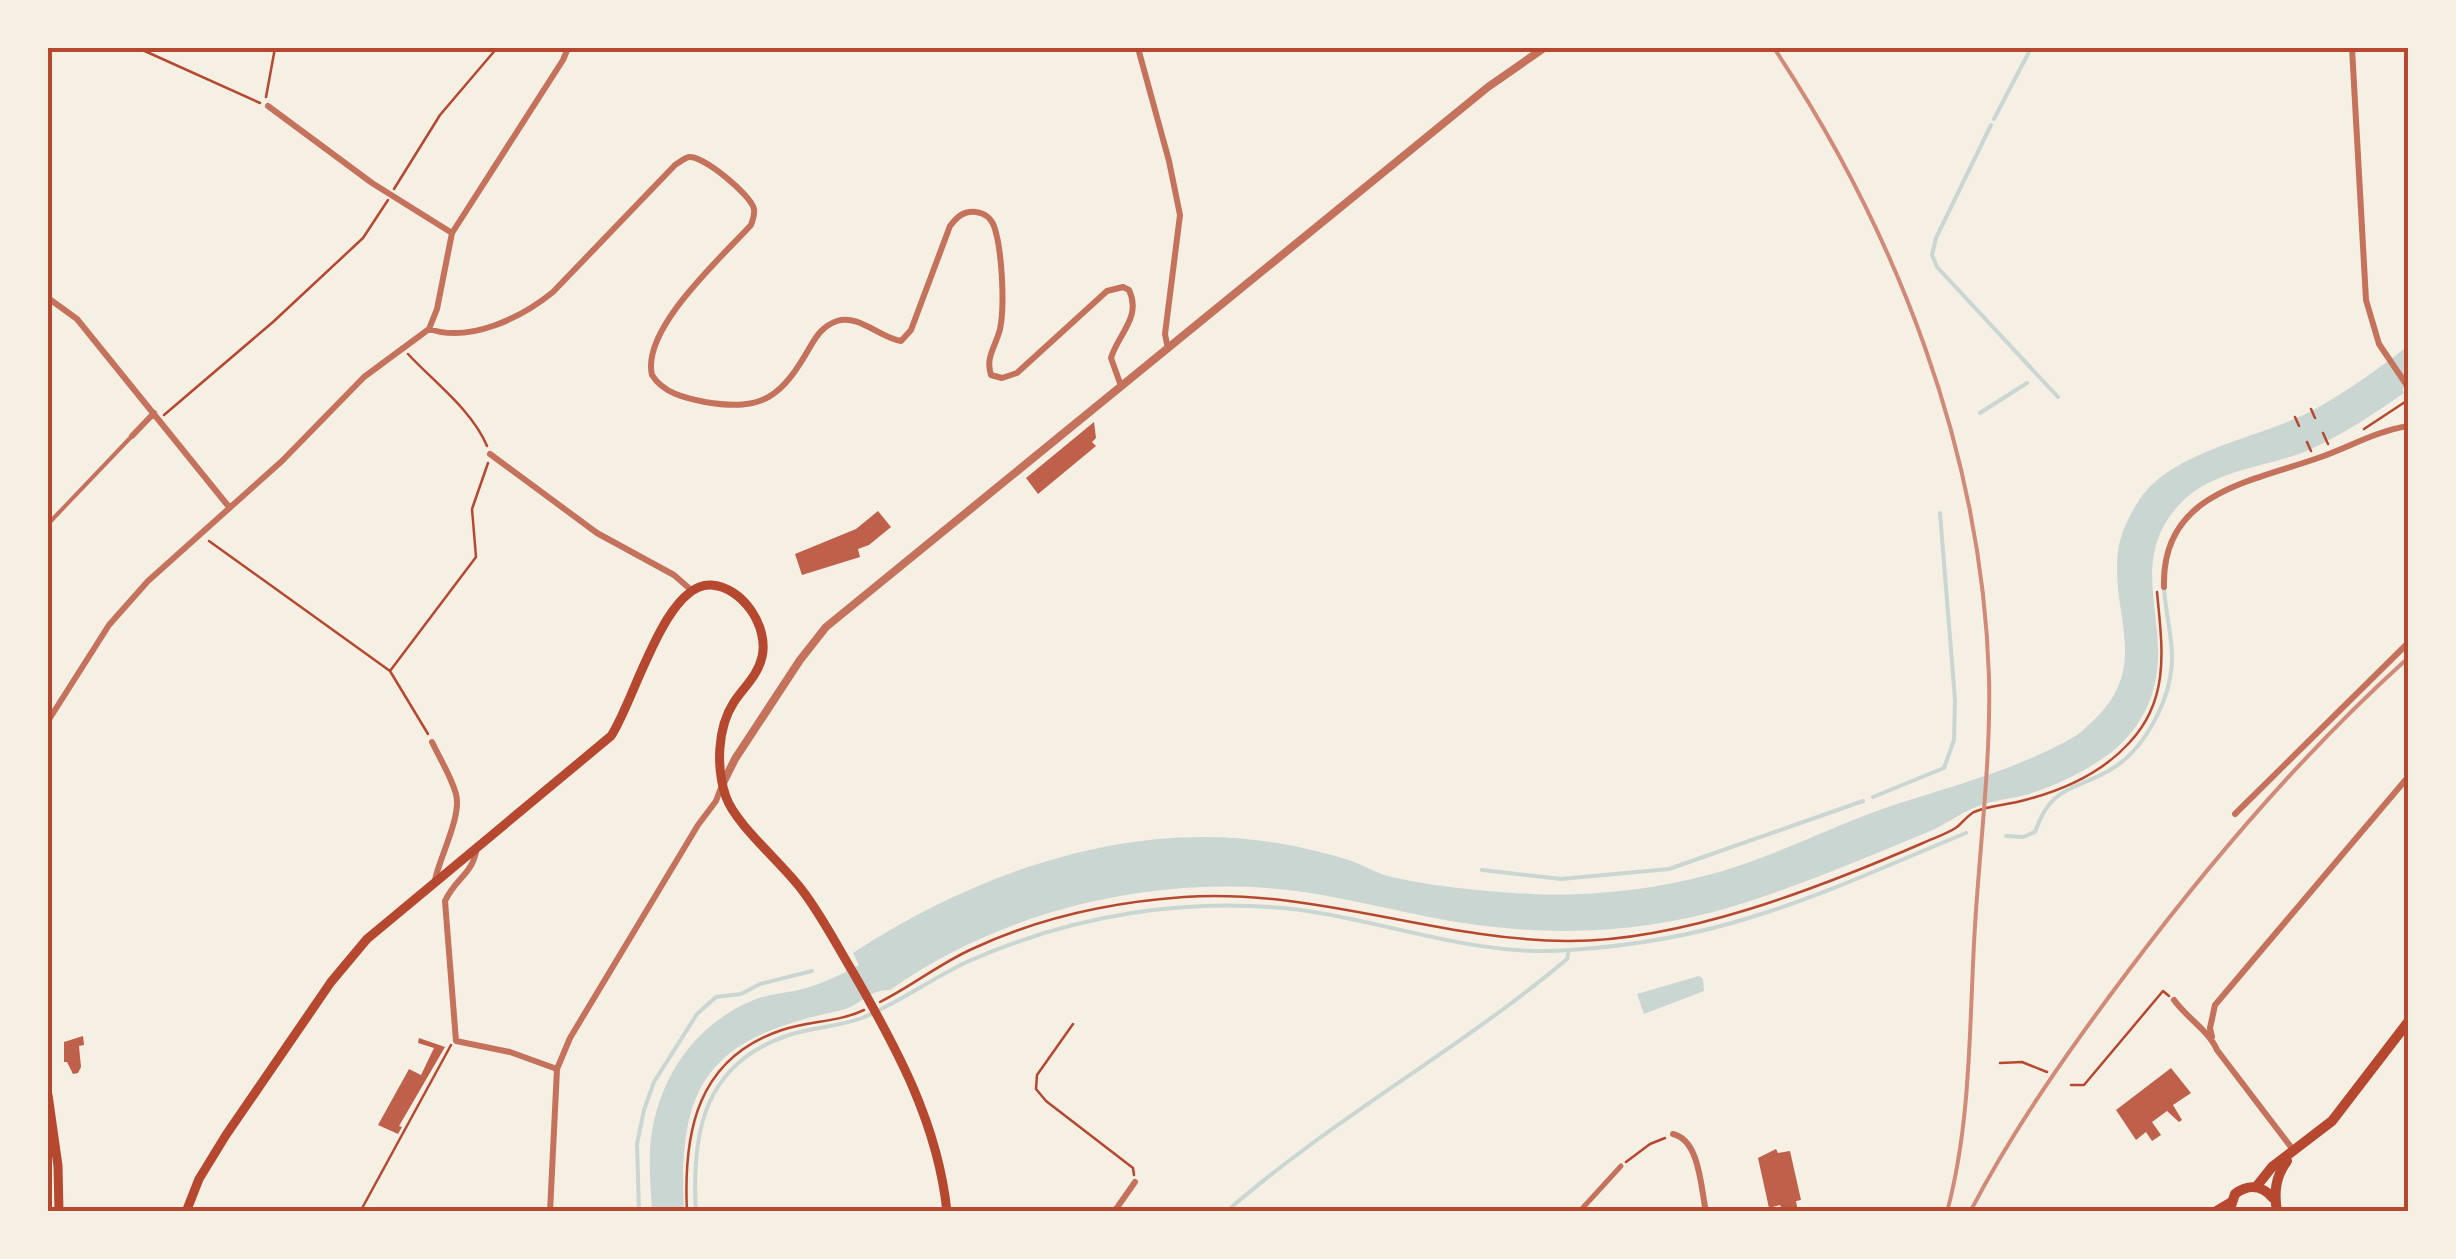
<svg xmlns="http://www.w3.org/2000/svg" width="2456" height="1259" font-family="'PT Sans Narrow',sans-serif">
	<rect width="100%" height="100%" fill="#f6efe4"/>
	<path fill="#c9d6d2" d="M2408,346V386L2402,389L2404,393C2375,413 2344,434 2311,449C2269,468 2212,468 2179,505C2126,562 2171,623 2154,687C2147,716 2127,743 2102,759C2080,774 2054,786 2029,794C2011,799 1993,800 1976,807C1960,813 1945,825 1928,832C1865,858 1799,886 1734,906C1646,933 1554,937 1464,923C1399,913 1334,893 1268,888C1137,879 997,914 890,990C869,989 860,1006 842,1010C713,1037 677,1078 684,1211L652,1212C651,1191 649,1170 650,1149C655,1082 693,1024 756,999C769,995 781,993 794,991C818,986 838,976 859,965L853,953C975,873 1129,818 1277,843C1301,847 1326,853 1349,860C1361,864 1372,871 1384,875C1426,886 1488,892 1532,894C1600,897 1679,887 1744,864C1793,847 1841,823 1891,806C1955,785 2013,771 2072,738C2080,734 2086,727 2093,721C2154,663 2107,612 2119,545C2122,531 2130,514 2138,502C2170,449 2265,438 2317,408C2349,390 2381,367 2408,346Z
		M1699,976L1703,979L1704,991L1644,1014L1637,994Z"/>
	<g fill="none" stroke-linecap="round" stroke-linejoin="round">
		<path stroke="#c9d6d2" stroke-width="4" d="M1994,119L2031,48
			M1991,125L1936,238L1932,255L1937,267L2058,397
			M1980,413L2027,383
			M1873,797L1944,768L1954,740L1955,700L1940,513
			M2006,836L2023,837L2035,832C2051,785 2072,792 2110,770C2145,750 2172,698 2172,657C2172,634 2165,611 2164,587
			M1482,870L1561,879L1669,869L1863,801
			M639,1212L637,1144L644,1110L654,1082L697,1014L716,997L741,994L760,984L812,971
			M696,1212C691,1132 704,1063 789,1035C813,1027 838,1027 862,1018C899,1003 932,978 969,961C1073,915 1188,896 1301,910C1389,922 1479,958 1570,950C1631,946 1696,935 1755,916C1827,894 1897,861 1966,833
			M1226,1212C1333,1118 1459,1050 1567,959L1569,950"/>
	</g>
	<path fill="#bf614a" d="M1094,422L1096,438L1092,442L1096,446L1038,494L1026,478Z
		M878,511L891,527L869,545L858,549L860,557L802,575L795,554L856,529Z
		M83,1036L84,1045L79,1046L81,1067L78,1073L73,1074L67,1062H64V1042Z
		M419,1038L445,1047L399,1126L402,1127L398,1134L378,1125L409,1069L421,1075L434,1048L418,1043Z
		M2171,1068L2191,1093L2173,1105L2182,1120L2179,1122L2167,1111L2152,1122L2161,1135L2152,1141L2146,1132L2136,1140L2116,1110Z
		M1776,1149L1778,1153L1790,1151L1801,1200L1796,1201L1798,1212H1783L1780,1205L1769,1208L1758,1158Z"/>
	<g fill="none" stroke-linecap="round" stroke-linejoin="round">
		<path stroke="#b5482f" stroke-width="2.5" d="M138,48L260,103
			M266,97L275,48
			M394,189L440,115L497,48
			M408,354C434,382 472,410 487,446
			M2311,409L2315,418
			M164,415L273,322L363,238L388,200
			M2295,417L2299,426
			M2364,429L2408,400
			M2323,433L2328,444
			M2307,442L2311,451
			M209,541L390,671L428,734
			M390,671L476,557L472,509L488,463
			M880,1002C912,986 939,964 972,949C1038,918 1112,902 1184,897C1315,888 1437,940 1567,941C1681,942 1819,888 1923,843C1934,838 1947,834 1957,827C1963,822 1967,816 1974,812C1991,805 2008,805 2025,800C2064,790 2103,772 2130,742C2171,698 2162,646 2157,592
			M1073,1024L1037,1075L1036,1089L1046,1101L1133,1168L1134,1175
			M2000,1063L2022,1062L2047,1072
			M2071,1085H2084L2163,991L2169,996
			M1626,1162L1650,1144L1665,1138
			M360,1212L451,1045
			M687,1212C683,1132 697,1058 782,1030C809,1021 839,1022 864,1010"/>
		<path stroke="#c5725c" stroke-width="4" d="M48,524L132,436"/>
		<path stroke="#c5725c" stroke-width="5" d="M1579,1212L1621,1166"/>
		<path stroke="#c5725c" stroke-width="6" d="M1138,48L1169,161L1180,215L1165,334L1168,349
			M2352,48L2366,300L2379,344L2408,387
			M268,106L372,183L452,233
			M48,298L77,319L229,507
			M429,329C470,343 521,318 553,292L675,165C680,162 684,158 689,157C704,156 751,195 754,209C755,215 753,219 751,225C722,257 641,329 652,375C663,393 685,398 705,402C764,412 782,396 810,347C817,335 823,326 837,321C859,314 880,338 901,341L911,330L950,226C957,217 964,210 976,212C984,213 991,218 994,226C1002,249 1005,305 1000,329C996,346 985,357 991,375L1002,378L1017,373L1107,291L1123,287L1129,290C1142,317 1118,334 1111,358L1121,386
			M132,436L154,413
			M490,454L597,533L674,575L690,589
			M2164,587C2161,492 2251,482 2321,457C2351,446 2377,431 2408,426
			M48,721L109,625L148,581L282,461L364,377L429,329L437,309L452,233L563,60L568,48
			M432,742C440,759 451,776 456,794C462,816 440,856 435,880
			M2235,814L2408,643
			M477,846C474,874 456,877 445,901L456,1041L510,1052L557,1069
			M2174,1000C2187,1018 2209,1031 2217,1050L2294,1151
			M2212,1037L2210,1028L2215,1005L2408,777
			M1673,1134C1700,1140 1701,1189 1706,1212
			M407,1211L408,1212
			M550,1212L557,1069L570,1038L698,825L716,801L722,785
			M1114,1212L1135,1182"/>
		<path stroke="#c5725c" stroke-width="8" d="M723,783L735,759L800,660L826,627L1488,87L1544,48"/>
		<path stroke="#b5482f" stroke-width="9" d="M48,1095L58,1166L59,1212
			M186,1212L199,1179L226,1135L331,982L367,939L611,736C634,702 665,582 711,585C743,587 769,627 762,657C758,675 744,687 734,702C717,728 716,768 726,797C736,825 782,863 802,890C822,916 837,946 854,974C897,1049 938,1124 947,1212
			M2214,1212L2231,1202"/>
		<path stroke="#b5482f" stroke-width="10" d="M2256,1187L2272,1167L2332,1121L2408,1022
			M2229,1212L2235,1194C2248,1184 2262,1185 2273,1198
			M2277,1212C2274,1193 2275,1177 2287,1161"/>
		<path stroke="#cf8b77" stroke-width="4" d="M1774,48C1897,233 1982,452 1989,677C1991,760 1980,843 1975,926C1969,1021 1972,1119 1947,1212
			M1970,1212C2015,1126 2071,1047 2129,970C2213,858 2305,751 2408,658"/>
	</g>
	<rect width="2456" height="1259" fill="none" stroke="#f6efe4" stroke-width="100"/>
	<rect x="50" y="50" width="2356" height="1159" fill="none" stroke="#b5482f" stroke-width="4"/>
</svg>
